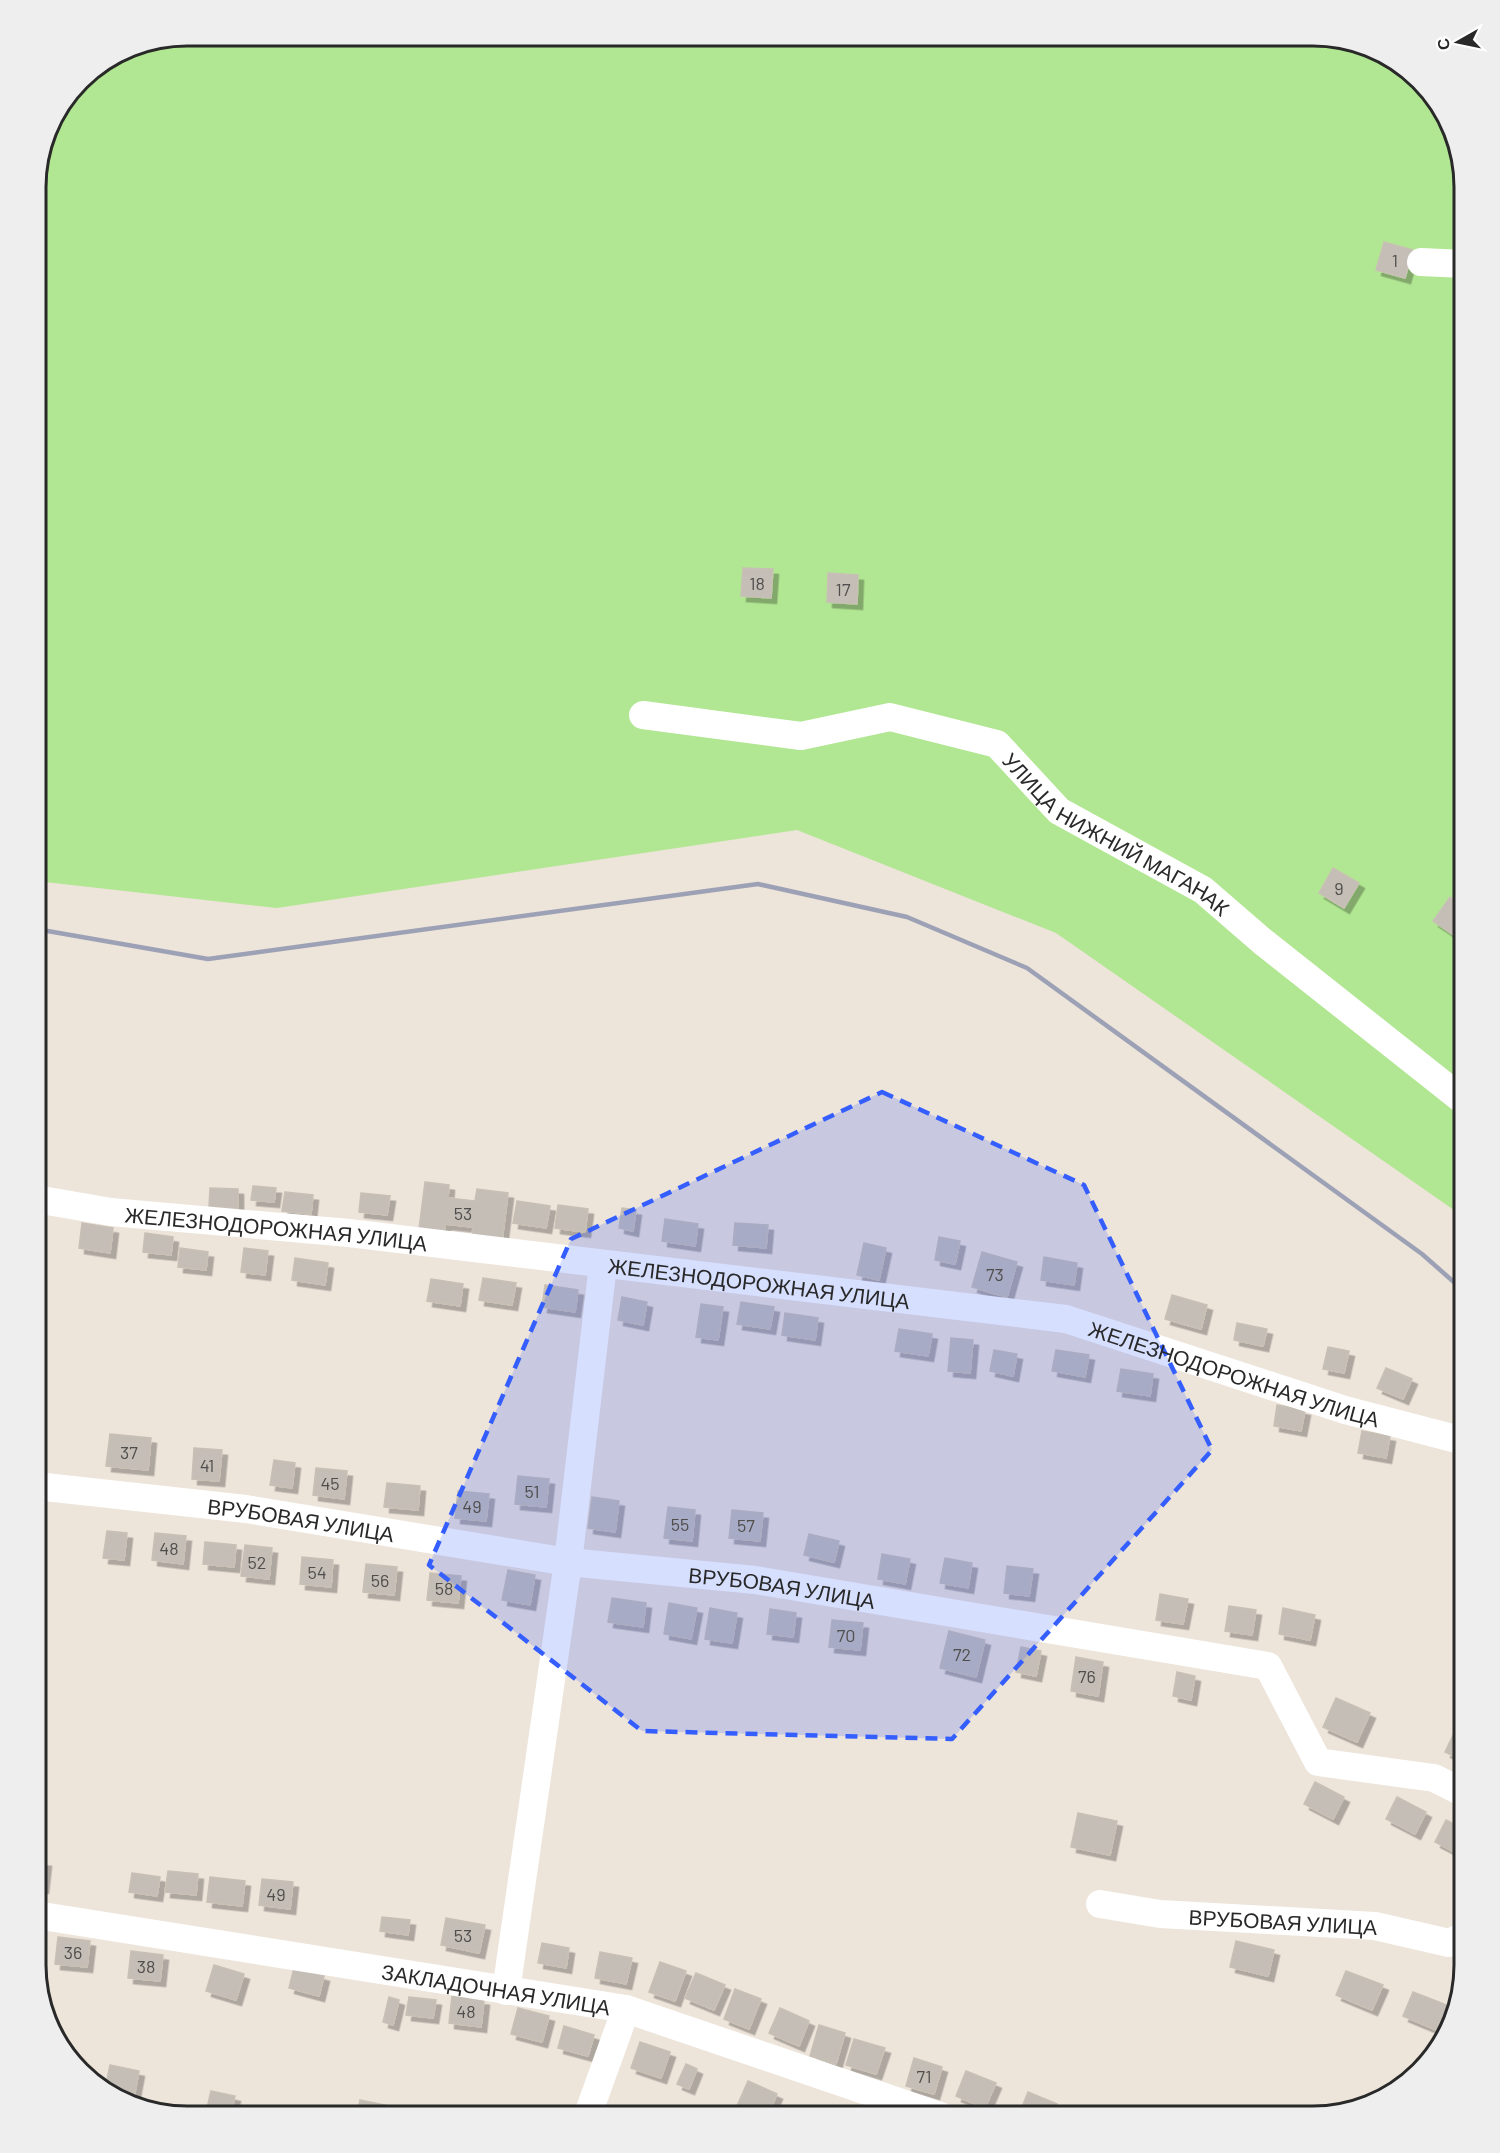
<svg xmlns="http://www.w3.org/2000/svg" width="1500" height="2153" font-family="Barlow,sans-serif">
	<defs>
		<filter id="shadow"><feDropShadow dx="5.5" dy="5.5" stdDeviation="0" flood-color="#0004"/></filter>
	</defs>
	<rect width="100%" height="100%" fill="#ede4da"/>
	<path fill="#b1e792" d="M187,36H1322L1389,56L1444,111L1464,187V1217L1056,933L797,830L277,908L36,881V178L48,129L81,80L130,47Z"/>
	<path fill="#c4beb7" stroke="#c8c0b4" stroke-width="1.5" filter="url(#shadow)" d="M1384,242L1413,250L1405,278L1376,270Z
		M743,568L773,569L771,598L741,596Z
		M828,573L858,575L857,604L827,602Z
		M1333,868L1359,883L1344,908L1319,893Z
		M1450,897L1464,908V929L1458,938L1433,921Z
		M425,1182L449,1185L448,1198L475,1201L477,1189L508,1193L502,1241L472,1237L473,1227L445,1224L444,1232L419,1229Z
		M253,1186L276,1188L274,1202L251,1200Z
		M210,1188L238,1189V1208L209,1207Z
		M285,1192L313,1195L311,1214L282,1211Z
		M361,1193L390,1196L387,1215L359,1212Z
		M517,1201L550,1206L546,1228L513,1223Z
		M558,1205L588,1209L585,1232L555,1228Z
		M622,1208L636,1210L633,1231L619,1228Z
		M665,1219L698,1224L695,1246L662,1241Z
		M82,1223L113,1228L110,1253L79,1248Z
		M735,1223L768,1225L766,1248L733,1245Z
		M145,1233L173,1237L171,1255L143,1252Z
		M939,1237L960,1241L955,1264L935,1260Z
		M864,1243L886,1248L879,1280L857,1275Z
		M180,1248L208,1252L206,1270L178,1267Z
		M244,1248L268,1251L265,1275L241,1272Z
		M982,1252L1017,1262L1007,1297L972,1287Z
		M1044,1257L1077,1263L1074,1285L1041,1280Z
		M295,1258L328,1263L325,1285L292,1280Z
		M483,1278L516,1283L512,1305L479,1300Z
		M431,1279L463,1284L460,1306L427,1301Z
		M545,1285L578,1290L575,1312L542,1307Z
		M1172,1295L1207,1305L1201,1329L1165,1319Z
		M622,1297L647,1302L643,1325L618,1320Z
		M741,1302L774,1307L770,1329L737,1324Z
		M701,1304L723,1307L718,1340L696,1337Z
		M785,1313L818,1318L815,1340L782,1335Z
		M1237,1323L1267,1329L1263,1346L1234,1340Z
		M899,1329L932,1334L928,1356L895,1351Z
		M951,1338L973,1340L970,1373L948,1371Z
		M1328,1347L1349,1351L1344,1373L1323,1369Z
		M994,1350L1017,1354L1013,1376L990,1371Z
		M1056,1350L1089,1355L1085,1377L1052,1371Z
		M1386,1368L1412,1379L1403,1399L1377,1388Z
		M1121,1369L1153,1374L1150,1396L1117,1391Z
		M1277,1405L1305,1410L1301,1431L1274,1426Z
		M1362,1431L1390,1436L1386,1458L1358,1453Z
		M110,1434L151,1438L148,1470L106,1466Z
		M194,1448L222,1450L219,1481L192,1479Z
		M1458,1456L1464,1458V1480L1454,1478Z
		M274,1460L295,1463L292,1488L270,1485Z
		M316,1468L347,1471L344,1499L313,1495Z
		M518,1476L549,1479L546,1507L515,1504Z
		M387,1483L420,1486L418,1510L384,1507Z
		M458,1491L489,1494L486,1521L455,1518Z
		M592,1497L619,1501L615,1532L588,1528Z
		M668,1507L695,1510L692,1541L664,1538Z
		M732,1510L763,1513L760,1541L729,1538Z
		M107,1531L127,1533L124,1560L103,1558Z
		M155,1533L186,1536L183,1564L152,1560Z
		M809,1534L839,1541L834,1562L804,1555Z
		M205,1542L236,1545L234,1567L203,1564Z
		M245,1545L272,1548L269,1579L241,1576Z
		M882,1554L910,1559L905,1584L878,1579Z
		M302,1557L333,1560L331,1587L300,1584Z
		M945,1558L972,1563L968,1588L940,1583Z
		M366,1564L397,1567L394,1595L363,1592Z
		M1007,1566L1033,1569L1029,1596L1004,1593Z
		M508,1570L535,1575L530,1605L502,1600Z
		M430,1573L461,1576L458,1603L427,1600Z
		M1160,1594L1188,1599L1183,1624L1156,1620Z
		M612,1598L646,1603L643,1627L608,1622Z
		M669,1603L697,1608L691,1639L664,1634Z
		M1229,1606L1256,1610L1252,1635L1225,1631Z
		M710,1608L737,1613L732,1643L705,1639Z
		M1283,1608L1315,1615L1310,1640L1279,1634Z
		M770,1609L796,1613L793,1637L767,1634Z
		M832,1620L863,1623L860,1650L829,1647Z
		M949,1631L985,1640L976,1677L940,1668Z
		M1021,1647L1041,1651L1036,1676L1016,1672Z
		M1076,1657L1103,1662L1098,1696L1071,1691Z
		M1177,1672L1195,1676L1191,1700L1173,1696Z
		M1336,1698L1370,1713L1357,1742L1323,1727Z
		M1456,1729L1464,1733V1761L1445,1752Z
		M1315,1782L1344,1797L1333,1819L1304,1804Z
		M1397,1797L1426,1812L1415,1834L1386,1819Z
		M1078,1813L1117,1821L1110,1855L1071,1847Z
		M1446,1820L1464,1829V1857L1435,1842Z
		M36,1860L46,1861L43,1888L36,1887Z
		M168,1871L198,1874L196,1895L165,1892Z
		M132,1873L160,1877L157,1896L129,1892Z
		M210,1877L245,1881L242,1906L207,1902Z
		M262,1879L293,1882L290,1909L259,1905Z
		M382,1917L410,1920L408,1935L380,1931Z
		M446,1918L485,1925L479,1953L441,1945Z
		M58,1937L90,1941L87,1967L55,1964Z
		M1236,1941L1274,1950L1268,1976L1230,1967Z
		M542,1943L569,1948L566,1968L538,1963Z
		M131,1951L163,1955L160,1981L128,1978Z
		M600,1952L632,1958L626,1984L595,1978Z
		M660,1962L686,1971L675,2001L649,1992Z
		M214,1965L244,1974L236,2000L206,1991Z
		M294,1968L324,1976L319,1996L289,1988Z
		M1346,1971L1383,1985L1372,2010L1336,1995Z
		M696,1973L725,1985L714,2010L685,1998Z
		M735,1989L761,1999L749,2029L724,2019Z
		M1413,1992L1449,2006L1439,2031L1403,2016Z
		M452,1996L484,2000L481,2027L449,2023Z
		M389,1997L399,2000L393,2025L383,2022Z
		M409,1997L436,2000L433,2018L406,2015Z
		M518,2008L549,2016L542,2042L511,2034Z
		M780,2008L809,2021L799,2046L769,2033Z
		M819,2025L845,2033L836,2064L810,2056Z
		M564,2026L594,2035L588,2056L558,2048Z
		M854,2039L885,2048L876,2074L846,2065Z
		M640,2042L670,2052L661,2078L631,2068Z
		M914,2058L942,2067L934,2094L906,2086Z
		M686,2064L697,2069L689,2089L677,2084Z
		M110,2065L139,2071L134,2097L105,2090Z
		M966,2071L996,2083L985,2108L956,2096Z
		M748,2081L777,2094L767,2117L737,2106Z
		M211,2091L235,2096L231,2113L207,2108Z
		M1028,2092L1057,2104L1052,2117H1018Z
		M360,2100L390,2106L388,2117H357Z
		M825,2107L851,2117H821Z
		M1069,2108L1093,2117H1065Z"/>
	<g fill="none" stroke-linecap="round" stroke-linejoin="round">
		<g stroke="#fff" stroke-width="28">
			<path d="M1421,262L1464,264"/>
			<path id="s1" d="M643,715L801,736L890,717L997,744L1059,811L1203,890L1262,941L1464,1101"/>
			<path id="s2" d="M36,1199L111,1212L349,1233L1066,1319L1345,1410L1464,1441"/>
			<path id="s3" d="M36,1486L246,1509L568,1562L755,1580L1268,1666L1318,1762L1434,1778L1464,1793"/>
			<path id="s4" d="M1100,1904L1160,1914L1375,1926L1449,1943L1464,1936"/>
			<path id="s5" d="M36,1915L626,2009L943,2117"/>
			<path d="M506,1991L568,1562L603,1265"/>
			<path d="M587,2117L626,2009"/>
		</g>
		<path stroke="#9ca1b5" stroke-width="4.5" d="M36,929L208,959L758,884L907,917L1027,968L1422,1254L1464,1291"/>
	</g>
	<path fill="#355eff" fill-opacity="0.2" stroke="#355eff" stroke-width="4.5" stroke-dasharray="12 8" stroke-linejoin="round" d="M882,1092L1084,1185L1212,1450L952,1739L642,1731L429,1565L571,1239Z"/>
	<g text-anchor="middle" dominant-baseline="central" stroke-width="4.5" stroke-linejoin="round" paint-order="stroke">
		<g font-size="18" fill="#504e4c">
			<text x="1395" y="260">1</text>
			<text x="757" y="583">18</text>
			<text x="843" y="589">17</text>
			<text x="1339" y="888">9</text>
			<text x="463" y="1213">53</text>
			<text x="995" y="1274">73</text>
			<text x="129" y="1452">37</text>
			<text x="207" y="1465">41</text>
			<text x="330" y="1483">45</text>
			<text x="532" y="1491">51</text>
			<text x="472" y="1506">49</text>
			<text x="680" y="1524">55</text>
			<text x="746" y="1525">57</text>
			<text x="169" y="1548">48</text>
			<text x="257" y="1562">52</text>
			<text x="317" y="1572">54</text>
			<text x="380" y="1580">56</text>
			<text x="444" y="1588">58</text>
			<text x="846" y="1635">70</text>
			<text x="962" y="1654">72</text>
			<text x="1087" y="1676">76</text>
			<text x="276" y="1894">49</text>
			<text x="463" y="1935">53</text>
			<text x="73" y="1952">36</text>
			<text x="146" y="1966">38</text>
			<text x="466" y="2011">48</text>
			<text x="924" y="2076">71</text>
		</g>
		<g font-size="21" fill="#292929" stroke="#fff">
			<text stroke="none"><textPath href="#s1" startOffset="512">УЛИЦА НИЖНИЙ МАГАНАК</textPath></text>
			<text stroke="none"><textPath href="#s2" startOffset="242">ЖЕЛЕЗНОДОРОЖНАЯ УЛИЦА</textPath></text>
			<text stroke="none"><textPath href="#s2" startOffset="728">ЖЕЛЕЗНОДОРОЖНАЯ УЛИЦА</textPath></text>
			<text stroke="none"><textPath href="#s2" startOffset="1214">ЖЕЛЕЗНОДОРОЖНАЯ УЛИЦА</textPath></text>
			<text stroke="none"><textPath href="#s3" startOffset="267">ВРУБОВАЯ УЛИЦА</textPath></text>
			<text stroke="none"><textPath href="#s3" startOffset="753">ВРУБОВАЯ УЛИЦА</textPath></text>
			<text stroke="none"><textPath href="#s4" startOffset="184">ВРУБОВАЯ УЛИЦА</textPath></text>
			<text stroke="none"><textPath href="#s5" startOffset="466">ЗАКЛАДОЧНАЯ УЛИЦА</textPath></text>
		</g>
	</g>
	<path d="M0 0H1500V2153H0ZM187 46H1313A141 141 0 0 1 1454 187V1965A141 141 0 0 1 1313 2106H187A141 141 0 0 1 46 1965V187A141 141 0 0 1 187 46Z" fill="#eee" fill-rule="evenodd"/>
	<path fill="none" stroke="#292929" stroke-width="3" d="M187 46H1313A141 141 0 0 1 1454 187V1965A141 141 0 0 1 1313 2106H187A141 141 0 0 1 46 1965V187A141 141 0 0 1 187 46Z"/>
	<g transform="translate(1458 42) rotate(261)" stroke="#ffffff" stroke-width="4.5" paint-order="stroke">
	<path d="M0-4.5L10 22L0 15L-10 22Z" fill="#292929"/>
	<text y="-9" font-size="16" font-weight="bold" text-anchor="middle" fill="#292929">С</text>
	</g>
</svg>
